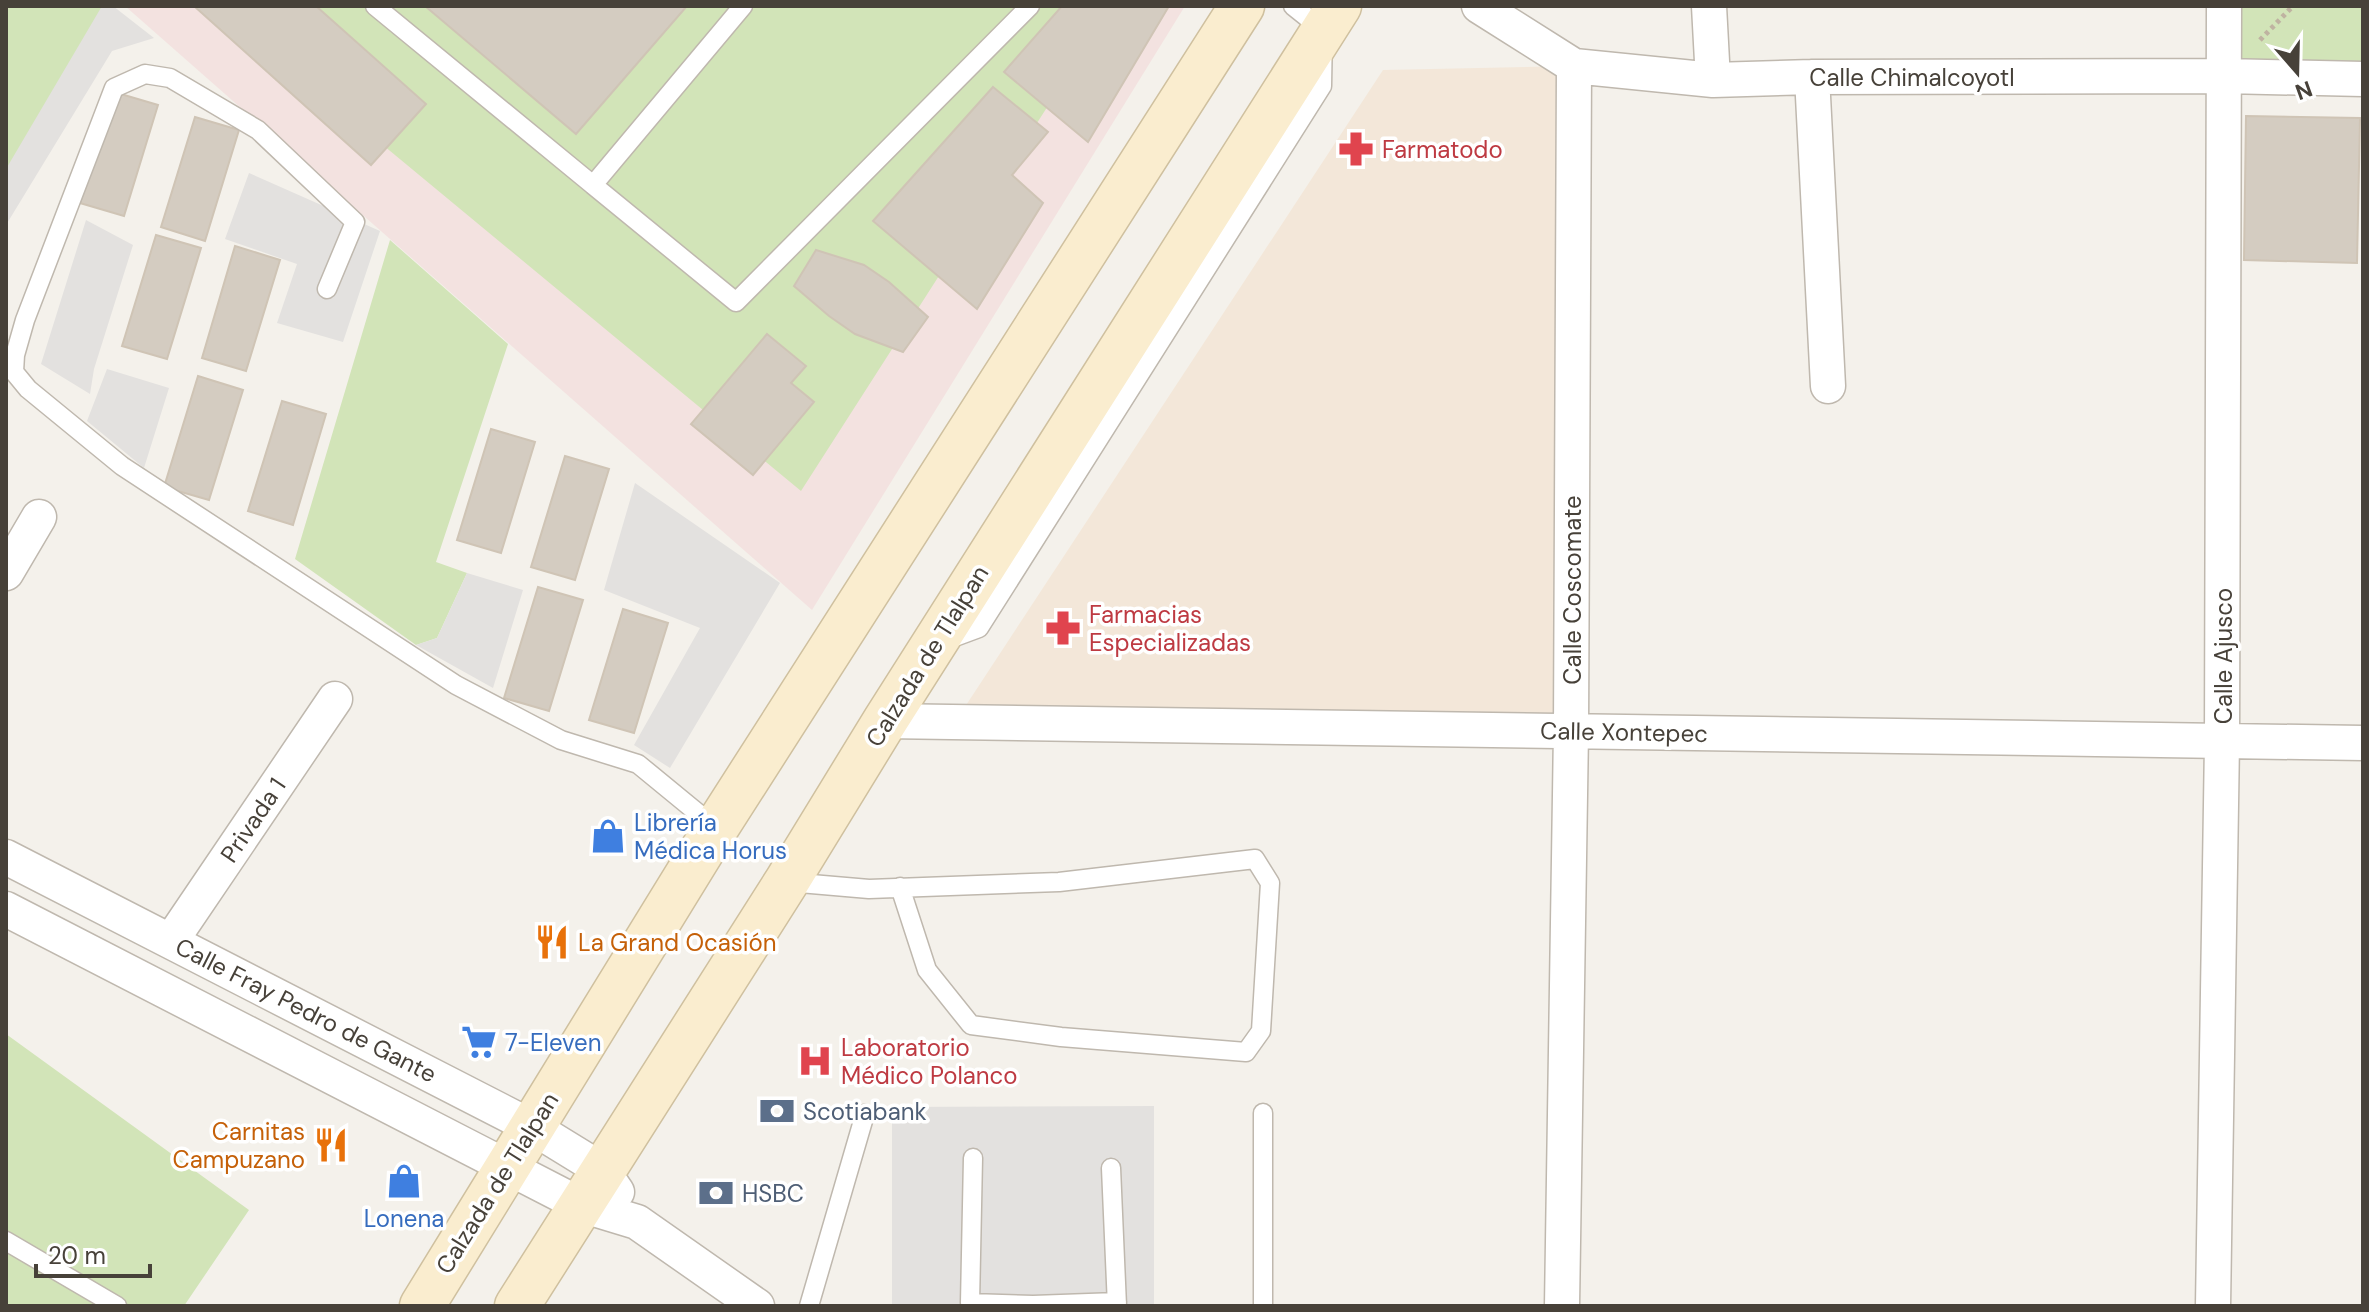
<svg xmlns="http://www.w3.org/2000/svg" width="2369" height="1312" font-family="'DM Sans',sans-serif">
	<rect width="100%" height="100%" fill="#f4f1eb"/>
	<path fill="#f3e7d9" d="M1574,66L1571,731L955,722L1383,70Z"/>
	<path fill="#f3e2e0" d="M125,6H1185L812,610Z"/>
	<path fill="#d2e4b8" d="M6,6H103L6,186Z
		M215,6H1112L801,491Z
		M2224,6H2363V78L2224,76Z
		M390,240L508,344L436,562L467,573L437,638L416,645L295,559Z
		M6,1034L249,1210L184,1306H6Z"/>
	<path fill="#e3e1df" d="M102,6H113L154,38L112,51L6,225V169Z
		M249,173L380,231L343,342L277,323L297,264L225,239Z
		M86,220L133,245L94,369L90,394L41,364Z
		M107,369L169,388L144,468L87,421Z
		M635,483L780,583L670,768L634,745L700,628L604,590Z
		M467,573L523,590L493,688L416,645L437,638Z
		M1154,1106V1306H892V1107Z"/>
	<path fill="#d4ccc1" stroke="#cfc4b5" stroke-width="2" d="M194,6H316L426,104L371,165Z
		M425,6H687L576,134Z
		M1062,6H1169L1088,142L1004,72Z
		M993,87L1048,132L1012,175L1043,203L977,309L873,221Z
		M114,92L158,105L124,216L80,203Z
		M2246,116L2360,118L2357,263L2244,260Z
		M195,117L239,130L205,241L161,227Z
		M156,235L201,248L167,359L122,346Z
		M235,246L280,260L246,371L202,358Z
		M816,250L864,265L889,282L928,317L903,352L855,334L829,316L794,286Z
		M767,334L806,366L791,383L814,402L753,475L691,424Z
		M198,376L243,390L209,500L164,487Z
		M282,401L326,414L293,525L248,511Z
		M491,429L535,442L501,553L457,540Z
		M565,456L609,469L575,580L531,567Z
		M538,587L583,600L549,711L504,698Z
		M623,609L668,623L634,733L589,720Z"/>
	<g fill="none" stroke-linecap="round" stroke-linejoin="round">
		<g stroke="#bfb8ae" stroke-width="21">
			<path id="lane" d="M375,6L593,185
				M743,6L593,185L736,302L1030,6
				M327,289L355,222L258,130L170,78L145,74L114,88L25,320L15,355L14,372L28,389L122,466L456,685L561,740L638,764L716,828
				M944,641L979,628L1322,86L1323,30L1293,6
				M788,882L869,889L1059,882L1255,859L1270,883L1261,1031L1246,1052L1061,1037L971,1025L927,970L900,887
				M973,1158L970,1303L1033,1305L1117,1302
				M1111,1168L1117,1306
				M6,1241L117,1306
				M809,1306L865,1114
				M1263,1306V1113"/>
		</g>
		<g stroke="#bfb8ae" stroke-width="37">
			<path id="street" d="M1479,6L1574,66L1713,80L1812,77L2224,76L2363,79
				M1709,6L1713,80
				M1812,77L1828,386
				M6,573L39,517
				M885,721L2363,743
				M6,857L532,1127L602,1170L617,1192
				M6,909L581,1205L637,1222L757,1306
				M171,941L335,699
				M1562,1306L1571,731L1574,66
				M2213,1306L2222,742L2224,6"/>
		</g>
		<g stroke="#cfc09f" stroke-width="47">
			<path id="secondary" d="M422,1306L716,828L1242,6
				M517,1306L787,881L885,721L1339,6"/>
		</g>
		<path stroke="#bfb3a1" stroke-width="5" stroke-dasharray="4 4" stroke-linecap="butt" d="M2260,40L2293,6"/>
		<use href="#lane" stroke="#fff" stroke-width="18"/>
		<use href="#street" stroke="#fff" stroke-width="34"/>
		<use href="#secondary" stroke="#faedcf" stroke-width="44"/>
	</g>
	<defs>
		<g id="pharmacy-bare" transform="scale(2.76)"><path d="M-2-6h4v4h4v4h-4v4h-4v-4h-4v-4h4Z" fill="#e0444e" stroke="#fff" stroke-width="2.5" paint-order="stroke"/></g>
		<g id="shop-bare" transform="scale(2.76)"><path d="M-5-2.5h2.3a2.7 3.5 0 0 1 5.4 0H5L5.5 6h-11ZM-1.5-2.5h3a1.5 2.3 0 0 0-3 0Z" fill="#3f7fe0" stroke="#fff" stroke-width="2.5" paint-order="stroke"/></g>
		<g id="restaurant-bare" transform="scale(2.76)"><path d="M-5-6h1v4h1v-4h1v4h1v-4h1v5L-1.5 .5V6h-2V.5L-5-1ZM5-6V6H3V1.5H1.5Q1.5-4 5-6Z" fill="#e8710a" stroke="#fff" stroke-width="2.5" paint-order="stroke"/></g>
		<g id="supermarket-bare" transform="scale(2.76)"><path d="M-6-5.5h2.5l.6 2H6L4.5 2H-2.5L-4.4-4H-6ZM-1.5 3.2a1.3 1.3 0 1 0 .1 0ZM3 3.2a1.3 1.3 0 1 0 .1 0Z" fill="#3f7fe0" stroke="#fff" stroke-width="2.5" paint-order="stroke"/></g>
		<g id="hospital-bare" transform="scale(2.76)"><path d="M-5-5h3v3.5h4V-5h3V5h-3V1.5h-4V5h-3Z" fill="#e0444e" stroke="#fff" stroke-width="2.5" paint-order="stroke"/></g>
		<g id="bank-bare" transform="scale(2.76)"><path d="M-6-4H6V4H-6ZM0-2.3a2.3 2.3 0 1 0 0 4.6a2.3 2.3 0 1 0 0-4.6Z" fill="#5c6f8a" stroke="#fff" stroke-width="2.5" paint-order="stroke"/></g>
	</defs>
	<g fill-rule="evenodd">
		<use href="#pharmacy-bare" x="1356" y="149"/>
		<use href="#pharmacy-bare" x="1063" y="628"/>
		<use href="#shop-bare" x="608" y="836"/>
		<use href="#restaurant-bare" x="552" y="942"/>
		<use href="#supermarket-bare" x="479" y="1042"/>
		<use href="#hospital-bare" x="815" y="1061"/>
		<use href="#bank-bare" x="777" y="1111"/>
		<use href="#restaurant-bare" x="331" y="1145"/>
		<use href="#shop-bare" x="404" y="1181"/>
		<use href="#bank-bare" x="716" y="1193"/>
	</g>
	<g text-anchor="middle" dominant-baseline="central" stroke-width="7" stroke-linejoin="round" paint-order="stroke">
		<g font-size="24" fill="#474139" stroke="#fff">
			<text x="1912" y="77">Calle Chimalcoyotl</text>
			<text transform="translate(1572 590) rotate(-90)">Calle Coscomate</text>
			<text transform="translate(927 656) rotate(-58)">Calzada de Tlalpan</text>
			<text transform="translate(2223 656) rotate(-90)">Calle Ajusco</text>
			<text transform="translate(1624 732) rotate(1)">Calle Xontepec</text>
			<text transform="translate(253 820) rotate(-56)">Privada 1</text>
			<text transform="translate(306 1010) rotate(27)">Calle Fray Pedro de Gante</text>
			<text transform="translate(497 1183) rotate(-58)">Calzada de Tlalpan</text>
		</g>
		<g font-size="24" fill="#be3a42" stroke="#fff" text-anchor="start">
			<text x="1382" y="149">Farmatodo</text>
			<text x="1089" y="614">Farmacias<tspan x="1089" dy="28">Especializadas</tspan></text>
			<text x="841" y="1047">Laboratorio<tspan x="841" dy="28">Médico Polanco</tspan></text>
		</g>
		<g font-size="24" fill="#366cbe" stroke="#fff" text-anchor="start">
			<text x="634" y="822">Librería<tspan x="634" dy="28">Médica Horus</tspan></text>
			<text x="505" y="1042">7-Eleven</text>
			<text x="404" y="1218" text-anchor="middle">Lonena</text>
		</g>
		<g font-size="24" fill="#c56008" stroke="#fff" text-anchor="start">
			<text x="578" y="942">La Grand Ocasión</text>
			<text x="305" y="1131" text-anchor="end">Carnitas<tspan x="305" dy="28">Campuzano</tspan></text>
		</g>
		<g font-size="24" fill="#4e5e75" stroke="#fff" text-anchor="start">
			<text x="803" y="1111">Scotiabank</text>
			<text x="742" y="1193">HSBC</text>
		</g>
	</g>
	<rect width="2369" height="1312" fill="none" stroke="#474139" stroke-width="16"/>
	<g transform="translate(2297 72) rotate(160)" stroke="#ffffff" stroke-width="6" paint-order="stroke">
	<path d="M0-6L14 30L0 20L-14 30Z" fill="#474139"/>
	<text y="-12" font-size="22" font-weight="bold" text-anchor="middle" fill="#474139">N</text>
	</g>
	<path d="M36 1264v12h114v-12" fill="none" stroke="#474139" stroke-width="4"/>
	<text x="48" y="1264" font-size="24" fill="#474139" stroke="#ffffff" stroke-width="6" paint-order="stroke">20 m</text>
</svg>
